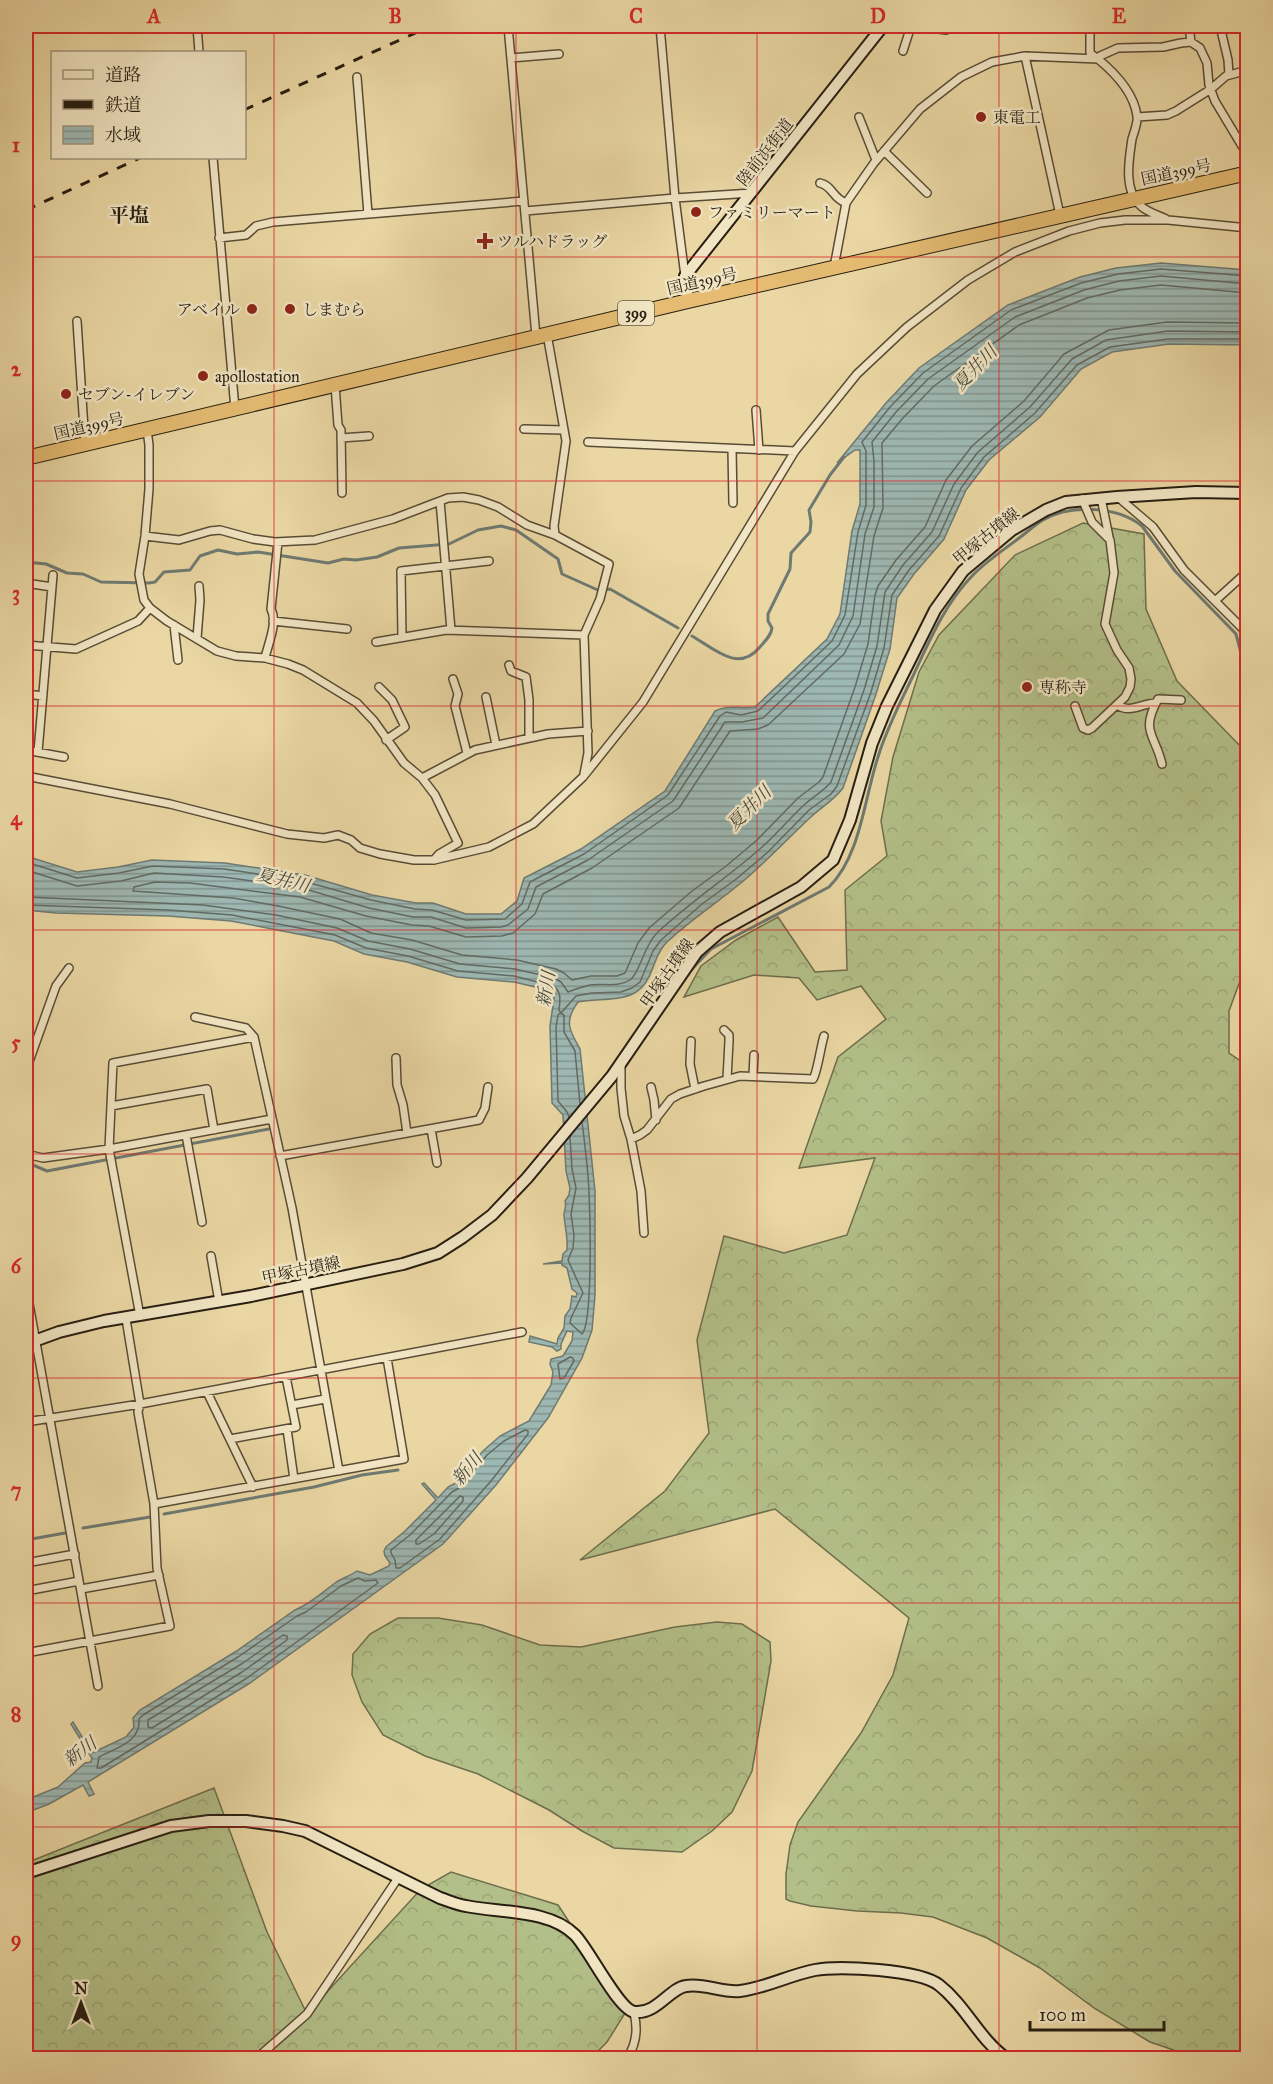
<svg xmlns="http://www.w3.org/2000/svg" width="1273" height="2084" font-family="'IM FELL Great Primer','Noto Serif JP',serif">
	<defs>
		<pattern id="forest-crowns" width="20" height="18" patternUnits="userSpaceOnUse" patternTransform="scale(1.5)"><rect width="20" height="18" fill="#b3bf88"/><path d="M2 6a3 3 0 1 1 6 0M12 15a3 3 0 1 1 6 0" fill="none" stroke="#9aa474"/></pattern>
		<pattern id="water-rules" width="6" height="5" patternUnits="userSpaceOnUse" patternTransform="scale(1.5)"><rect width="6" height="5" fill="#9db7b2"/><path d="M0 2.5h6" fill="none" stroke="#80948f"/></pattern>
	</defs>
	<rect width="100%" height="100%" fill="#ead7a3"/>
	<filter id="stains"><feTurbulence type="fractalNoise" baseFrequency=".00333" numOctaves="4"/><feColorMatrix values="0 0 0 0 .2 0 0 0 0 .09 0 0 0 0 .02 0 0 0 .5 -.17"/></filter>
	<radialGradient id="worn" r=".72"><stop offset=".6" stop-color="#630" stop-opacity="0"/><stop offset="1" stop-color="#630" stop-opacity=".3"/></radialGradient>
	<path fill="url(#forest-crowns)" stroke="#6d6e4d" stroke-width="1.5" d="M1083,523L1144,534L1146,609L1177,681L1247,753V962L1229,1011V1053L1248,1066L1247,2058H1197L1150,2042L1094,2008L1040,1968L987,1938L933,1917L901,1913L857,1911L811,1906L790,1901L786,1899V1874L790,1845L798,1822L861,1733L893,1675L909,1618L775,1509L580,1560L665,1491L709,1433L697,1340L724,1236L784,1253L847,1235L875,1158L799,1168L838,1057L886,1019L861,986L817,1000L799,978L754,975L684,997L701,966L736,940L778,917L815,972L847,970L845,890L887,856L881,821L893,757L919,672L939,635L1015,555Z
		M398,1618H438L482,1625L540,1645L581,1647L675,1627L717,1622L742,1624L770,1642L771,1661L752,1771L732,1812L712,1831L682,1852L614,1848L582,1831L549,1810L478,1774L425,1756L383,1735L362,1702L352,1675L353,1654L370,1634Z
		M214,1788L267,1932L307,2014L421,1889L451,1872L558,1905L627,2010L607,2042L591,2058H26V1863Z"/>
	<path fill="url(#water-rules)" stroke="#6e7a72" stroke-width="1.5" d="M1161,263L1247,270V345L1169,344L1112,352L1081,369L1040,417L989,460L966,490L944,539L914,574L897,598L890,649L876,694L843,788C834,800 823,806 812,816C788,838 767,861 742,882C717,903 690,920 667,942C652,956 654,981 636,992C620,1002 597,998 578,1002C564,1021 569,1030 580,1049L595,1191V1295L592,1330L582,1358L548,1418L496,1485L443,1544L250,1683L88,1782L94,1794L89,1796L83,1785L49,1804L26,1813V1800L58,1787L85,1763L91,1762L92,1758L71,1724L73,1722L92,1753L126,1737L134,1727L133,1718L140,1710L235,1652L295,1610C310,1604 322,1593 335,1583C342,1578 350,1576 357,1571L370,1575L389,1566L390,1563L385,1556L384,1551L386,1547L405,1531L436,1500L422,1484L424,1483L438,1498L448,1487L456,1483L483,1451L500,1436L529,1421L551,1385L553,1372L550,1364L551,1359L563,1356L572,1341L573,1332L567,1331L561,1344V1349L557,1351L552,1347L529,1342L530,1336L557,1344L558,1338L564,1328L565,1316L570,1309L572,1296L576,1297L577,1293L572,1289L567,1268L562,1265V1263L543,1264L562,1261L563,1254L567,1250C568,1237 565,1228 564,1215C564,1210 567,1207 565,1201L569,1195L570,1188L566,1171L563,1115L552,1103L550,1026L554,998L552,991L514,982L457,977L407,962L364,954L334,941L231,921L168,916L56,913L26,910V856L77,872L118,867L152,860L225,863L305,875L372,895L416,903H433L466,914H501L517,901L524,878L581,849L665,791L715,711C729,704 738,709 755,707L827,639L840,614L852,531L860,504V450H855L837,463L886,403L919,368L1008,305L1080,277L1116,268Z"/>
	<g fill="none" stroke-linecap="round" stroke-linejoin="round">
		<path stroke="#626a62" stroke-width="1.5" d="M1248,293L1161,285L1120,290L1087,298L1019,325L934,386L903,418L882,443L883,508L874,536L860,624L844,654L768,725L758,729L730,731L679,808L592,868L543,894L535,914L513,933L502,936L466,937L429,926L412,925L366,916L300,897L190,883L155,882L134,887L133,891L233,898L278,906L340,919L371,933L412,940L462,955L517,960L556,969L564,973L572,980L591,976H617L625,973L638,943L649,928L692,891L725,867L757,840L798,798L819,782L823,777L855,687L868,644L875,595L878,586L896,560L925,527L946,480L972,446L1024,401L1064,354L1109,330L1167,322L1248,323
			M26,862L77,878L119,873L153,866L224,869L303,881L371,900L415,909L432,910L466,920L505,919L522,904L530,882L584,854L668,795L720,716L726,712L741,715L758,711L832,641L845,615L858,532L866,505V451L862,442L890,407L923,373L1011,310L1081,283L1118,274L1161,269L1248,276
			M26,870L77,886L121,881L154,873L223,877L302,888L369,908L413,917H431L466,928L501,927L508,925L528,909L536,887L588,860L673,801L725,722H742L763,718L839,645L853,616L865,534L874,507V461L872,442L896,412L928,379L1015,317L1084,290L1119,281L1161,276L1248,284
			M26,897L203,905L276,915L337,928L368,941L410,949L460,964L515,969L554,978L561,982L568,992C575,989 582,987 590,985C603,983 618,988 630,980C640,973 644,945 657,933C690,902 727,878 761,848C776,835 788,820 803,806C812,797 823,792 831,782L864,690L877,646L885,592L903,565L932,532L954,484L978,452L1030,407L1072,359L1106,340L1168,331L1248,332
			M26,905L168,910L232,915L335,935L366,948L408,956L458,971L514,976L553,986C562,991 560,1001 559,1010L561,1013L576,996L592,993L621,992L632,988L640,982L653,951L661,940L702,904L735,880L768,852L809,810L831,794L837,786L871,692L884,648L892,595L909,570L939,536L961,488L984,457L1035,413L1077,365L1110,347L1168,339H1248
			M569,1117L567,1112L558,1101L556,1027L558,1015L560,1013L564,1015V1032L575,1051L580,1104
			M570,1137L572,1169L576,1188L571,1214L574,1235L573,1248L568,1260L583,1293L571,1318L570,1323L582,1334C593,1323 590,1213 589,1192C588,1168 585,1145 582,1122
			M570,1357L573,1358L574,1361L564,1378L560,1379L558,1364Z
			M525,1430L528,1431V1434L491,1481L440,1539L400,1568H396L395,1560L391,1553V1550L410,1535L452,1492L461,1487L487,1455L504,1441Z
			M460,1496L463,1497V1501L434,1534L419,1544H416V1540Z
			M358,1578L365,1581L376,1580L378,1583L247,1678L101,1768H97L99,1757C116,1748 141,1742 139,1719L143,1715L238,1657L297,1616L306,1612L341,1586Z
			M283,1635L287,1636V1640L242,1672L152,1728L148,1727V1720L243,1663Z"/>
		<path stroke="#6e7a72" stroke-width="3" d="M26,562L46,564L67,573L83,574L101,582L149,583L155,582L164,572L190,570L200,556L218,550L237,554L258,552L328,563L344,559L356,560L377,557L399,548L449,544L478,530L501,526L516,530L558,559L562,574L600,591L610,589L678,628
			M692,636C713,648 738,673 759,648C765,641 771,636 772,628L768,621V614L790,569L791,553L810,532L811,522L809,510L830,475L844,457
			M692,969L711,949L829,887C861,855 864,799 878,757C886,730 900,703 912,678C929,642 944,605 972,576C988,559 1010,546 1028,531C1033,527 1038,523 1043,520C1071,504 1117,506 1142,526L1175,571L1236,634L1248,680
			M26,1162L47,1171L269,1129
			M164,1514L314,1487L362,1475L398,1470
			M83,1528L150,1517
			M26,1540L65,1533"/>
		<g stroke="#584c36" stroke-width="10">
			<path id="street" d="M197,26L199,52
				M508,26L536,336
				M660,26L675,198L685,276
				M916,26L946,30L947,26
				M1090,26V53L1098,59
				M1189,26L1191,42
				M1220,26L1228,60L1229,75
				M903,51L911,26
				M1025,56L1060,215
				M511,58L559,54
				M357,77L368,214
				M859,117L876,160
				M1137,117L1167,115L1176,111L1211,89L1226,76L1248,70
				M884,151L927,193
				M213,158L235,409
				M820,183C833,186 832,198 846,203
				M525,211L675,198L752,193
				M1166,219C1158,215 1147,212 1141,206C1123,191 1129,159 1132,139C1134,132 1138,123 1137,116C1134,93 1115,73 1098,59L1100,56L1118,48L1163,47L1181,43L1191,42L1200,48L1207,63L1209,85L1215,101L1248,156
				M219,238L246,235L256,226L273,222L524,201
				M836,267L835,262L846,203L874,163L920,109L961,77L992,62L1025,56L1098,59
				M77,321L85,444
				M547,334L566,441L554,526L555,535L609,564L600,599L584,635L588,753L584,774
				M335,385L338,425L341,430L342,493
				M756,410L759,450
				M524,429L564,430
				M147,430L149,445V489L145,536L139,574L144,600L150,608L167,621L217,651L236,656L265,658L288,664L303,670L357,703L374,721L404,763L422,778L435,795L458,843L439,854L434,860
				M341,438L369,436
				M588,442L795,451
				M732,449L733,503
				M1101,498L1109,537
				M1119,498L1153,527L1184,570L1243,629L1248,642
				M440,501L451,630
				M145,536L179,540L210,531L220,530L253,539L275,542L315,540L393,519L448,498L463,497L479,500L498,507L527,525L555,535
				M26,583L52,587
				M1216,600L1248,571
				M273,621L347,629
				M174,625L178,660
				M402,637L401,571L489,561
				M197,638L200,600L199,586
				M376,642L446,630L584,635
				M26,645L76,649L138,621L150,608
				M265,658C268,644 278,623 271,609L278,542
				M509,665L511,671L526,677L529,700V737
				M453,679L458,694L455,706L467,753
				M379,687L392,700L405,727L386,740
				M26,694L43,696
				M486,697L496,745
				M1117,705C1130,714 1142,703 1156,703
				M1075,706L1083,728L1088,730L1092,728L1125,697L1130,687L1131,679L1129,668L1117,650L1105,624L1114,573L1110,540L1092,522L1082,499
				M26,750L64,757
				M38,752L53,575
				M1162,764C1155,734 1140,732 1158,699L1181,700
				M26,776L170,804L287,834L324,838L338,835L351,840L360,848L380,854L414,860H434L489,847L533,824L583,777L643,702L795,451L857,374L907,327L968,280L1015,252L1069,231L1100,223L1125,220H1168L1248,228
				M422,778L475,750L548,734L588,731
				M195,1017L246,1028L254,1037
				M724,1030L729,1035V1041L727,1079
				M691,1041L690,1064L695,1089
				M396,1058L397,1085L403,1105L407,1133
				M621,1064V1088L624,1116L631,1139L641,1191L644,1233
				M26,1070L56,986L69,968
				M753,1076L754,1055
				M651,1087L654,1100L656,1120
				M111,1106L207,1089L214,1130
				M431,1129L437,1163
				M186,1135L202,1222
				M631,1139L640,1135L647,1130L671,1099L680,1094L704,1086L740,1076L813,1079C817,1074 821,1045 824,1036
				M26,1154L43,1158L109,1149L272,1119
				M280,1156L479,1120L485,1108L488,1087
				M211,1256L219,1302
				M26,1287L98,1686
				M140,1316L109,1149L113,1063L254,1037L292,1208L339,1471
				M207,1392L253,1487
				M292,1405L325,1399
				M26,1422L140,1404L522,1332
				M287,1429L294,1479
				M230,1439L296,1427L286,1377
				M154,1504L404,1459L387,1358
				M26,1563L75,1554
				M81,1589L159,1575
				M26,1591L79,1581
				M26,1653L170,1626L157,1568L154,1504L138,1412L140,1404L126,1319
				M257,2058L307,2014L398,1878
				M627,2058C636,2045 638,2029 634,2013"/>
		</g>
		<g stroke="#271e12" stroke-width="14">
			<path id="secondary" d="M688,301L685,276L883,26
				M26,1344L59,1332L104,1321L251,1296L403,1264L438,1253L463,1237L492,1215L527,1178L612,1076L697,952L720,932L801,887L833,860L850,820L872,743L887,706L935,610L963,571L1012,530L1046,510L1066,502L1117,497L1196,492L1248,493
				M26,1873L171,1826L209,1821H246L283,1826L305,1831L440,1898C449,1901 458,1905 466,1906C500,1913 549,1909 575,1935C589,1949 619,2011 635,2012C657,2014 670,1988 686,1986C705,1983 722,1993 740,1991C766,1988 789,1975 815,1970C839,1965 920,1970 939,1985C966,2006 979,2039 1006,2058"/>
		</g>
		<g stroke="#271e12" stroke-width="16">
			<path id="highway" d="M26,458L688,301L1248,173"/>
		</g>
		<use href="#street" stroke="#f1e5c3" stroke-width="7"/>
		<use href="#secondary" stroke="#f1e5c3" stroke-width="10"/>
		<use href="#highway" stroke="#e5bc72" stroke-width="14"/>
		<path stroke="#271e12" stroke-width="3" stroke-dasharray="10 10" stroke-linecap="butt" d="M244,110L431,26
			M26,210L140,158"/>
	</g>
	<path fill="none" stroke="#d62828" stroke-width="1.5" stroke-opacity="0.55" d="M274,26V2058M516,26V2058M757,26V2058M999,26V2058M26,257H1248M26,481H1248M26,706H1248M26,930H1248M26,1154H1248M26,1378H1248M26,1603H1248M26,1827H1248"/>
	<g fill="#8f2418" stroke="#f1e5c3" stroke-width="2">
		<circle cx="981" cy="117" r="6"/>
		<circle cx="696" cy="212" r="6"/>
		<path d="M482 232h6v6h6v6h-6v6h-6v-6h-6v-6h6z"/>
		<circle cx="252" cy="309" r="6"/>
		<circle cx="290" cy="309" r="6"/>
		<circle cx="203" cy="376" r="6"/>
		<circle cx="66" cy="394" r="6"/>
		<circle cx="1027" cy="687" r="6"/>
	</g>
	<g text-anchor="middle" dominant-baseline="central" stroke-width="5" stroke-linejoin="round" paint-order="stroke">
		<rect fill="#f1e5c3" stroke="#645a47" stroke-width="1.5" x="618" y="301" width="36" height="24" rx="4.5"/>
		<g font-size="15" font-weight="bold" fill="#271e12">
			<text x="636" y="313">399</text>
		</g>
		<g font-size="16" fill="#271e12" stroke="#f1e5c3" text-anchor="start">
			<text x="993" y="117">東電工</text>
			<text x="708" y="212">ファミリーマート</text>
			<text x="497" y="241">ツルハドラッグ</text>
			<text x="240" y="309" text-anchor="end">アベイル</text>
			<text x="302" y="309">しまむら</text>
			<text x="215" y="376">apollostation</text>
			<text x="78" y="394">セブン-イレブン</text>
			<text x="1039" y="687">専称寺</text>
		</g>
		<g font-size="16" fill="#271e12" stroke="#f1e5c3">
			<text transform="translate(765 152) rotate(-52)">陸前浜街道</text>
			<text transform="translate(1176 172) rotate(-12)">国道399号</text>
			<text transform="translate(702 281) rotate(-13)">国道399号</text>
			<text transform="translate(89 426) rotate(-13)">国道399号</text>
			<text transform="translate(986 536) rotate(-39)">甲塚古墳線</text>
			<text transform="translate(667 973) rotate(-55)">甲塚古墳線</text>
			<text transform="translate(301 1270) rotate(-12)">甲塚古墳線</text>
		</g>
		<g font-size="18" font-style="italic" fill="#4a4c42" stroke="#f1e5c3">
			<text transform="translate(975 368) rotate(-46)">夏井川</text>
			<text transform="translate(749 808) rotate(-45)">夏井川</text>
			<text transform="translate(283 880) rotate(14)">夏井川</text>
			<text transform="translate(546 989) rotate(-81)">新川</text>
			<text transform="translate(467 1469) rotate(-50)">新川</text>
			<text transform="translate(80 1752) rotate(-37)">新川</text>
		</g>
		<g font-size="20" font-weight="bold" fill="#271e12" stroke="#f1e5c3">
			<text x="129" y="215">平塩</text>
		</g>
	</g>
	<rect width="1273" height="2084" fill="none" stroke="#ead7a3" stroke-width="66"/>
	<rect x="51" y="51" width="195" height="108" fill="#f1e5c3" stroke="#a0957c" stroke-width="1.5"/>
	<rect x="63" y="70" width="30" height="9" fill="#f1e5c3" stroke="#a0957c" stroke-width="1.5"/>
	<text x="105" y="81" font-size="18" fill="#271e12">道路</text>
	<rect x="63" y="100" width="30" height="9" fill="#271e12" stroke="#a0957c" stroke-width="1.5"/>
	<text x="105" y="111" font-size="18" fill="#271e12">鉄道</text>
	<rect x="63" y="126" width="30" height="18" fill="url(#water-rules)" stroke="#a0957c" stroke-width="1.5"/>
	<text x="105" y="141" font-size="18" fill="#271e12">水域</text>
	<g transform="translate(81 2003)" stroke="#f1e5c3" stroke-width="4.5" paint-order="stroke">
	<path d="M0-4.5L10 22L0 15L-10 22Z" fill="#271e12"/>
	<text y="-9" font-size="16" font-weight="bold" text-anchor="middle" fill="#271e12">N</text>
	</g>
	<path d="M1030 2021v9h134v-9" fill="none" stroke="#271e12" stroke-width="3"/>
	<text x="1039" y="2021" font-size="18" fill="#271e12" stroke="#f1e5c3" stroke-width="4.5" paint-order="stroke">100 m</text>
	<rect x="33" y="33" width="1207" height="2018" fill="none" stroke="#d62828" stroke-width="2"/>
	<g font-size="20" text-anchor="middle" font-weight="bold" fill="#d62828">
		<text x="154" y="23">A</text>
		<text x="395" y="23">B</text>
		<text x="636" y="23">C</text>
		<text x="878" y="23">D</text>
		<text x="1119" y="23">E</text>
		<text x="16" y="152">1</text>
		<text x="16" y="376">2</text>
		<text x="16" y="600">3</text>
		<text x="16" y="825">4</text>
		<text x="16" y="1049">5</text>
		<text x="16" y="1273">6</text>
		<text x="16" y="1497">7</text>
		<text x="16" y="1721">8</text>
		<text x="16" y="1946">9</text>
	</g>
	<rect width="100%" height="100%" filter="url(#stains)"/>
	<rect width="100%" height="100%" fill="url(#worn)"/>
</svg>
